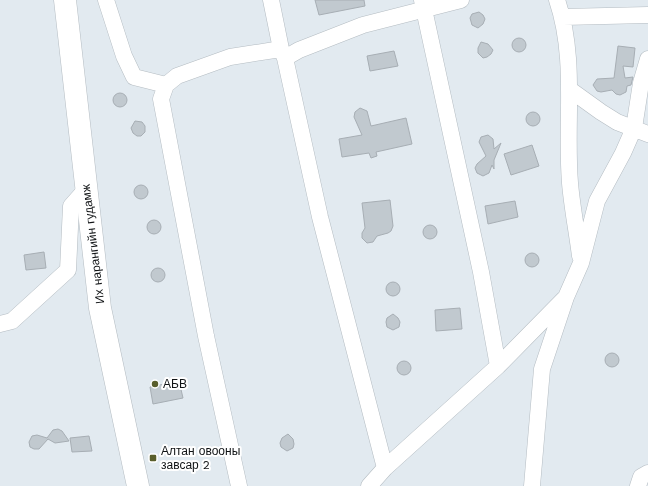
<svg xmlns="http://www.w3.org/2000/svg" width="648" height="486" font-family="'Work Sans',sans-serif">
	<rect width="100%" height="100%" fill="#e2eaf0"/>
	<path fill="#c1c9cf" stroke="#a7aeb4" d="M315,0H364L365,6L319,15Z
		M479,12L483,15L485,19L483,24L478,28L472,25L470,18L472,14Z
		M512 45a7 7 0 1 1 14 0a7 7 0 1 1-14 0Z
		M481,42L488,44L493,50L491,54L487,57L483,58L478,53V48Z
		M618,46L635,48L633,67L623,66L625,78L633,77L631,85L627,86L626,92L620,95L616,94L612,90L601,92L597,91L593,85L597,79L614,78Z
		M394,51L398,66L370,71L367,56Z
		M113 100a7 7 0 1 1 14 0a7 7 0 1 1-14 0Z
		M360,108L367,111L371,126L406,118L412,144L376,152L377,156L371,158L369,153L342,157L339,139L362,135L354,117L355,112Z
		M526 119a7 7 0 1 1 14 0a7 7 0 1 1-14 0Z
		M135,121L142,122L145,126V132L141,136H137L133,133L131,128Z
		M488,135L493,139L494,149L501,143L494,160V169L492,165L489,173L483,176L477,173L475,168L477,164L486,156L479,142L481,137Z
		M532,145L539,166L511,175L504,154Z
		M134 192a7 7 0 1 1 14 0a7 7 0 1 1-14 0Z
		M390,200L393,226L391,231L388,233L377,236L373,242L367,243L362,238V233L365,228L362,203Z
		M515,201L518,217L488,224L485,206Z
		M147 227a7 7 0 1 1 14 0a7 7 0 1 1-14 0Z
		M423 232a7 7 0 1 1 14 0a7 7 0 1 1-14 0Z
		M44,252L46,268L26,270L24,255Z
		M525 260a7 7 0 1 1 14 0a7 7 0 1 1-14 0Z
		M151 275a7 7 0 1 1 14 0a7 7 0 1 1-14 0Z
		M386 289a7 7 0 1 1 14 0a7 7 0 1 1-14 0Z
		M460,308L462,329L436,331L435,310Z
		M393,314L398,318L400,322L399,327L393,330L387,327L386,322L387,318Z
		M605 360a7 7 0 1 1 14 0a7 7 0 1 1-14 0Z
		M397 368a7 7 0 1 1 14 0a7 7 0 1 1-14 0Z
		M179,381L183,398L153,404L150,387Z
		M58,429L62,431L69,441L55,443L48,439L39,449H34L30,447L29,442L32,436L37,435L47,438L53,430Z
		M288,434L293,439L294,444L293,448L287,451L281,447L280,443L282,438Z
		M89,436L92,451L72,452L70,438Z"/>
	<g fill="none" stroke-linecap="round" stroke-linejoin="round">
		<g stroke="#b4bcc2" stroke-width="17">
			<path id="street" d="M106,0L124,56L134,77L166,85
				M271,0L281,49L285,58L299,50L363,25L461,0
				M422,0L481,272L498,366
				M557,0C577,59 565,122 570,183C572,207 577,232 580,256
				M563,17L648,15
				M285,58L320,217L385,468
				M569,89L601,112L617,122L648,134
				M0,324L12,321L68,270L71,206L86,189
				M239,486L206,336L161,99L166,85L177,76L230,57L281,49
				M369,486L385,468L498,366L564,299
				M532,486L542,369L566,297L581,263L597,201L623,153L634,128L641,83L648,59
				M638,486L641,477L648,473"/>
		</g>
		<g stroke="#b4bcc2" stroke-width="23">
			<path id="secondary" d="M65,0L100,308L138,486"/>
		</g>
		<use href="#street" stroke="#fff" stroke-width="16"/>
		<use href="#secondary" stroke="#fff" stroke-width="22"/>
	</g>
	<g fill="#595e2b" stroke="#fff" stroke-width="1.5">
		<circle cx="155" cy="384" r="4"/>
		<rect x="149" y="454" width="8" height="8" rx="2"/>
	</g>
	<g text-anchor="middle" dominant-baseline="central" stroke-width="4" stroke-linejoin="round" paint-order="stroke">
		<g font-size="12" fill="#101315" stroke="#fff">
			<text transform="translate(93 244) rotate(-97)">Их нарангийн гудамж</text>
		</g>
		<g font-size="12" fill="#101315" stroke="#fff" text-anchor="start">
			<text x="163" y="384">АБВ</text>
			<text x="161" y="451">Алтан овооны<tspan x="161" dy="14">завсар 2</tspan></text>
		</g>
	</g>
</svg>
